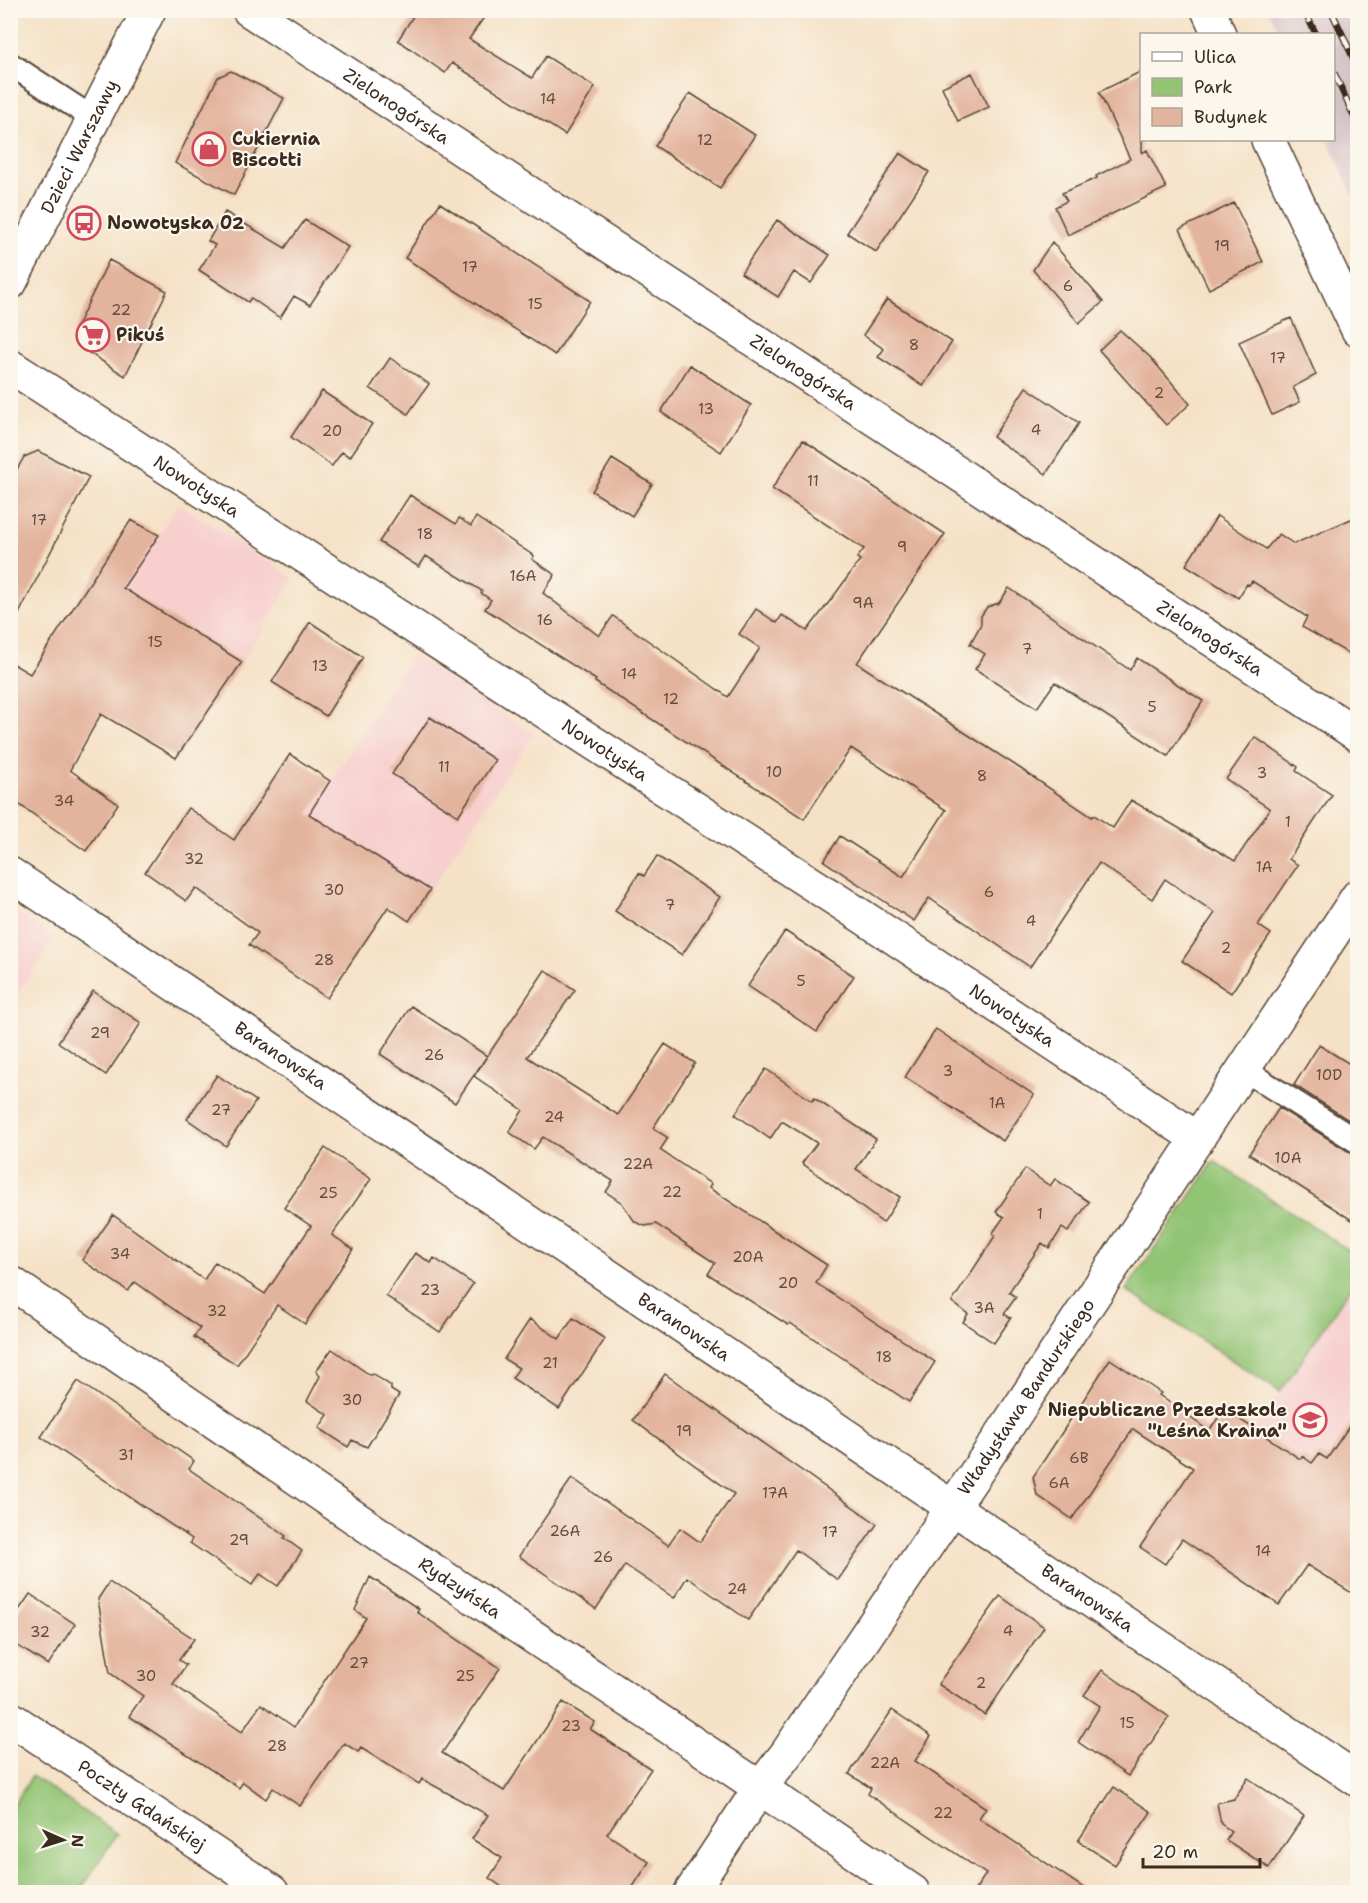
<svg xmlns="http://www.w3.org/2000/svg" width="1368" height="1903" font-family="'Shantell Sans',sans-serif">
	<rect width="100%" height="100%" fill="#fbf7ec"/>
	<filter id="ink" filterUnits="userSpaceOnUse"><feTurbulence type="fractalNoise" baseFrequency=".0167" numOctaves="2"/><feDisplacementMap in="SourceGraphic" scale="12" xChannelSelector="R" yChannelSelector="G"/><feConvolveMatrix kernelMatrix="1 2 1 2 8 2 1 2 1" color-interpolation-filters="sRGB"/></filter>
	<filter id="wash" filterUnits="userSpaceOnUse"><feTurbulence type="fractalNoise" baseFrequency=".008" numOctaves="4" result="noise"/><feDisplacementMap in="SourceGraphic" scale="24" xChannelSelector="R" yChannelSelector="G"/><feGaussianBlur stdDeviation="1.35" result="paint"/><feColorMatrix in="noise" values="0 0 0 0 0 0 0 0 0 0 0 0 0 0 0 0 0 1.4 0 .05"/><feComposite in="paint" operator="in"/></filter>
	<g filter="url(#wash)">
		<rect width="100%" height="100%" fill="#f5e1c6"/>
		<path fill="#f7d0ce" d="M178,504L294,578L243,661L193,734L158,713L122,588L159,535Z
			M412,655L534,734L430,890L349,839L307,818Z
			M11,908L55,938L11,1005Z
			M1357,1278V1523L1243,1448Z"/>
		<path fill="#d2bec4" d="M1269,11H1357V204L1328,140H1334V34H1280Z"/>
		<path fill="#92c474" stroke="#667749" stroke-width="1.5" d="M1214,1161L1357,1256V1278L1280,1392L1126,1290Z
			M32,1776L117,1834L79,1892H11V1809Z"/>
		<g id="blocks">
			<path fill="#e3b49d" d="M417,10H489L469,39L532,78L546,56L595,87L565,135L452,63L445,73L398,40Z
				M231,71L284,98L234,195L175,163L218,77Z
				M1142,71V153L1147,150L1166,188L1068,235L1055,207L1067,201L1062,193L1097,178L1096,176L1130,159L1099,92Z
				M972,73L989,107L958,121L942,87Z
				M690,93L755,135L720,188L655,146Z
				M900,153L929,172L876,252L847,233Z
				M440,203L590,301L555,355L405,258Z
				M1234,203L1263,262L1209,289L1180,229Z
				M225,212L285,248L305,220L348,247L310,305L294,296L280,318L251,298L248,302L199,270L215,245L208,241Z
				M777,220L830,255L811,283L794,272L778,297L741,273Z
				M1052,242L1103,302L1079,323L1033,270Z
				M109,260L167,291L125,376L80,347L75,330Z
				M887,299L952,342L923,386L878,357L884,349L863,335Z
				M1291,318L1316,375L1293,387L1300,402L1272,415L1239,342Z
				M1120,330L1150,357L1190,404L1166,425L1099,350Z
				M390,358L429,384L408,414L370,388Z
				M690,365L751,405L721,452L661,412Z
				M1026,387L1079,423L1046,474L993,437Z
				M322,391L372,424L350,457L342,452L332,466L291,437Z
				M803,440L945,534L857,663L1018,767L1092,817L1094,815L1113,828L1131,800L1235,861L1270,809L1226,779L1255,737L1298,767L1296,771L1332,795L1289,859L1298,865L1258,925L1271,934L1231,993L1182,961L1215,913L1165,879L1152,899L1099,863L1030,967L929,898L914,921L824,861L840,836L903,877L946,810L851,748L804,819L595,682L596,680L485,609L491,600L481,593L482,591L426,556L419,567L379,542L410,495L456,524L459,518L471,526L476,517L534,556L532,559L555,575L543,593L599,636L613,616L728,697L760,648L739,634L756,609L777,623L782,615L807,631L836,593L860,560L857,558L864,549L772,489Z
				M38,451L89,477L10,631V482L24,457Z
				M612,459L652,484L632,516L592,491Z
				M1217,516L1266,549L1279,534L1294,544L1358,516V659L1302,627L1307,617L1252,581L1249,585L1247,584L1238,598L1186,565Z
				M131,520L159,535L123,588L242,662L176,758L101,714L70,770L118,804L86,851L10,798V662L30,674Z
				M1009,588L1130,670L1137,658L1203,701L1168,756L1055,682L1037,708L975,669L985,654L970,644L981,624V616L987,607L999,603Z
				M310,622L363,657L326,716L272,682Z
				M430,717L495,760L458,816L392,774Z
				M290,754L330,781L309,814L430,890L409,921L388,907L327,998L249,945L258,933L196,888L186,901L145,872L188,808L234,840Z
				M657,856L720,897L682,955L615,911L639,873L644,876Z
				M785,931L854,976L817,1032L748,986Z
				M545,970L575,990L527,1057L618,1115L665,1044L695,1063L653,1128L668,1138L660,1150L711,1184L709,1188L827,1265L816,1283L935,1362L909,1402L790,1323L788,1325L708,1274L715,1263L656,1224L645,1226L635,1222L622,1203L606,1192L613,1181L543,1137L534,1149L509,1132L523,1110L474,1076Z
				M93,991L141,1023L106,1075L58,1042Z
				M411,1006L487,1056L455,1103L380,1054Z
				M936,1029L1034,1095L1003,1141L905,1077Z
				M1319,1045L1358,1069V1126L1294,1085Z
				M766,1069L812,1101L814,1098L876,1139L856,1169L900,1197L883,1223L802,1163L817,1143L782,1121L770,1139L735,1114Z
				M217,1075L256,1101L226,1146L187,1119Z
				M1279,1108L1351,1153L1358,1155V1224L1249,1154Z
				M325,1148L371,1179L332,1235L353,1249L305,1324L277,1305L237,1365L194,1337L200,1328L135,1282L128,1291L82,1260L113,1215L204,1280L215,1262L265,1294L311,1226L284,1208Z
				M1025,1169L1050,1186L1055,1179L1089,1202L1068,1232L1062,1228L1049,1248L1042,1243L1009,1292L1016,1297L1004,1314L1011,1318L994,1343L963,1322L968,1314L952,1302L995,1236L992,1234L1004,1217L996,1212Z
				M415,1253L431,1263L434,1258L473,1284L440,1332L386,1296Z
				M573,1318L605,1339L559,1409L512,1378L519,1368L504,1359L530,1319L559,1339Z
				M332,1349L370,1375L373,1374L391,1386V1390L399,1395L367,1447L352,1440L348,1447L319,1428L328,1415L307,1401L320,1376L316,1371Z
				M1110,1359L1161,1393L1159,1395L1209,1431L1224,1409L1300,1459L1302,1456L1312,1463L1319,1454L1327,1459L1358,1413V1597L1307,1565L1279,1605L1182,1539L1165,1564L1140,1547L1193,1468L1133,1429L1072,1519L1037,1495L1033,1477Z
				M665,1374L877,1524L838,1580L796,1550L748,1620L687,1577L674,1598L625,1565L596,1609L519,1556L572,1478L668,1545L680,1528L700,1542L734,1494L633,1420Z
				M78,1381L194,1461L189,1469L286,1536L284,1538L302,1551L278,1586L260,1574L252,1585L190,1543L192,1539L41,1437Z
				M370,1577L419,1609L417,1612L500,1668L442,1753L504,1791L563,1702L595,1722L590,1729L651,1769L607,1834L649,1862L629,1893H511L489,1878L502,1858L472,1839L488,1815L422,1779L419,1784L361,1748L358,1752L344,1743L300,1806L273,1788L266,1799L243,1782L239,1788L129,1716L143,1696L110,1673L98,1599L109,1582L194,1639L179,1660L186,1665L173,1684L242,1732L261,1704L294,1727L366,1618L355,1610Z
				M30,1594L75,1624L48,1665L10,1641V1623Z
				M1000,1596L1044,1627L985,1715L938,1684Z
				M1102,1670L1169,1717L1128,1776L1078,1742L1100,1706L1084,1695Z
				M892,1710L931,1736L915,1761L986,1808L979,1818L1091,1893H973L986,1874L868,1794L871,1788L849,1774Z
				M1248,1778L1304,1816L1269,1868L1226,1840L1231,1831L1221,1824L1217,1803L1234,1799Z
				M1114,1787L1151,1812L1115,1865L1078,1841Z"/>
		</g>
	</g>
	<g filter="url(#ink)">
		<use href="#blocks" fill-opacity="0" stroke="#574537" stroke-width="1.5"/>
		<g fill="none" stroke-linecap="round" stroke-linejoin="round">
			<g stroke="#574537" stroke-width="26">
				<path id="lane" d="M10,64L94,119
					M1243,1069L1358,1142"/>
			</g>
			<g stroke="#574537" stroke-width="36">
				<g id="street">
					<path id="s1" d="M249,10L1358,735"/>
					<path d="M1208,10L1219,34"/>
					<path d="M1268,140L1358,330"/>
					<path id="s2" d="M10,366L860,915L1198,1139"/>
					<path id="s3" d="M10,874L1358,1780"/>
					<path id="s4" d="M10,1282L395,1545L741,1775L913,1892"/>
					<path id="s5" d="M10,1718L272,1892"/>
					<path id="s6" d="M691,1892L760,1788L787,1753L1000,1437L1358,896"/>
				</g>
			</g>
			<g stroke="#574537" stroke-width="36">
				<g id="secondary">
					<path id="s7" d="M10,283L149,10"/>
				</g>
			</g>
			<use href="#lane" stroke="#fff" stroke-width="22"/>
			<use href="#street" stroke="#fff" stroke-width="33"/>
			<use href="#secondary" stroke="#fff" stroke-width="33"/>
			<g stroke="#3b2a1e" stroke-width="7">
				<path id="rail" d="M1304,10L1316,34
					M1331,10L1358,68
					M1334,73L1358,125"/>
			</g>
			<use href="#rail" stroke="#fbf7ec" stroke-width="4.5" stroke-dasharray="14" stroke-linecap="butt"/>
		</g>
	</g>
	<defs>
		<g id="shop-ring" transform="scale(1.725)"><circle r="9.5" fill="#fbf7ec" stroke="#d1495b" stroke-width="1.5"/><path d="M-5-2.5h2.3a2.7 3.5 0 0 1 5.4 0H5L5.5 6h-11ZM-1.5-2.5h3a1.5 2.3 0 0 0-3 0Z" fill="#d1495b"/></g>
		<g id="bus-ring" transform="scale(1.725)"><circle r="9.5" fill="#fbf7ec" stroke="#d1495b" stroke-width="1.5"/><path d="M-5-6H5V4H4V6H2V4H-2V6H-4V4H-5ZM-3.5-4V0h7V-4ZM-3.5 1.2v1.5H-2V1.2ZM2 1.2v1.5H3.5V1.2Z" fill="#d1495b"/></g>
		<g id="supermarket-ring" transform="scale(1.725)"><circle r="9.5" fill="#fbf7ec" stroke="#d1495b" stroke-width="1.5"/><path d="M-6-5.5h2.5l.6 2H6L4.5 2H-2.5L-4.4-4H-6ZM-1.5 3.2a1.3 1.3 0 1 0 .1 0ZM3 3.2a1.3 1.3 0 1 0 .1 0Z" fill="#d1495b"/></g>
		<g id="school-ring" transform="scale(1.725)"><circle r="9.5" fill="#fbf7ec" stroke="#d1495b" stroke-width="1.5"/><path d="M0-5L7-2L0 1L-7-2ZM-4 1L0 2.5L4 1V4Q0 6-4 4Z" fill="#d1495b"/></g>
	</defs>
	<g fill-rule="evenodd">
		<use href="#shop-ring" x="209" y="149"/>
		<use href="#bus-ring" x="84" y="223"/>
		<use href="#supermarket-ring" x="93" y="335"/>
		<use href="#school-ring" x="1310" y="1420"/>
	</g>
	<g text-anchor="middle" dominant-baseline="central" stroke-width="4.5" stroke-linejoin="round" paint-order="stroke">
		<g font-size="15" fill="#654c3e">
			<text x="548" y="99">14</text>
			<text x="705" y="140">12</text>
			<text x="1222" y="246">19</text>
			<text x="470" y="267">17</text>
			<text x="1068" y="286">6</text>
			<text x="535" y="304">15</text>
			<text x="121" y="310">22</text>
			<text x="914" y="345">8</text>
			<text x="1278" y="358">17</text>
			<text x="1159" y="393">2</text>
			<text x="706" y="409">13</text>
			<text x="1036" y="430">4</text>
			<text x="332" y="431">20</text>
			<text x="813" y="481">11</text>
			<text x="39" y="520">17</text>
			<text x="425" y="534">18</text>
			<text x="902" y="547">9</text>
			<text x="523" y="576">16A</text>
			<text x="863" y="603">9A</text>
			<text x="545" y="620">16</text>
			<text x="155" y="642">15</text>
			<text x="1027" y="649">7</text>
			<text x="320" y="666">13</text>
			<text x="629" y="674">14</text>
			<text x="671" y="699">12</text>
			<text x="1152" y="707">5</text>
			<text x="444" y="767">11</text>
			<text x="774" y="772">10</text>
			<text x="1262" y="773">3</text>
			<text x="982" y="776">8</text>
			<text x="64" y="801">34</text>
			<text x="1288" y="822">1</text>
			<text x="194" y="859">32</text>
			<text x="1264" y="867">1A</text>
			<text x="334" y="890">30</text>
			<text x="989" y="892">6</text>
			<text x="670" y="905">7</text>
			<text x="1031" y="921">4</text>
			<text x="1226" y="948">2</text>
			<text x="324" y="960">28</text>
			<text x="801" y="981">5</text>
			<text x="100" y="1033">29</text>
			<text x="434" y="1055">26</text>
			<text x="948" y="1071">3</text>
			<text x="1329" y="1075">10D</text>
			<text x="997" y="1103">1A</text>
			<text x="221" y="1110">27</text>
			<text x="554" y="1117">24</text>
			<text x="1288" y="1158">10A</text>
			<text x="638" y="1164">22A</text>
			<text x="672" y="1192">22</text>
			<text x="328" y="1193">25</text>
			<text x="1040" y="1214">1</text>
			<text x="120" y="1254">34</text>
			<text x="748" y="1257">20A</text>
			<text x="788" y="1283">20</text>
			<text x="430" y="1290">23</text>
			<text x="984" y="1308">3A</text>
			<text x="217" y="1311">32</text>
			<text x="884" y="1357">18</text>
			<text x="550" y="1363">21</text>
			<text x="352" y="1400">30</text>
			<text x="684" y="1431">19</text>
			<text x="126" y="1455">31</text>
			<text x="1079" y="1458">6B</text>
			<text x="1059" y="1483">6A</text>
			<text x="775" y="1493">17A</text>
			<text x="565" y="1531">26A</text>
			<text x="830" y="1532">17</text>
			<text x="239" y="1540">29</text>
			<text x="1263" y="1551">14</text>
			<text x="603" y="1557">26</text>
			<text x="737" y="1589">24</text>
			<text x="1008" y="1631">4</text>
			<text x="40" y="1632">32</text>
			<text x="359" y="1663">27</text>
			<text x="146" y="1676">30</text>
			<text x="465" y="1676">25</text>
			<text x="981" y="1683">2</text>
			<text x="1127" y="1723">15</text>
			<text x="571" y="1726">23</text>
			<text x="277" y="1746">28</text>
			<text x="885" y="1763">22A</text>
			<text x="943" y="1813">22</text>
		</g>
		<g font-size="18" fill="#3b2a1e" stroke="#fbf7ec">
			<text stroke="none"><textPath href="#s1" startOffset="176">Zielonogórska</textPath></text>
			<text stroke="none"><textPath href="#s7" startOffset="153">Dzieci Warszawy</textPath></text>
			<text stroke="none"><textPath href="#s1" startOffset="662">Zielonogórska</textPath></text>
			<text stroke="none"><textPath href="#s2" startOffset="222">Nowotyska</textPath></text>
			<text stroke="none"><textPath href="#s1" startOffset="1148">Zielonogórska</textPath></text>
			<text stroke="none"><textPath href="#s2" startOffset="708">Nowotyska</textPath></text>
			<text stroke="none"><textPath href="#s2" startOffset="1194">Nowotyska</textPath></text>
			<text stroke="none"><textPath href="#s3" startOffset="326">Baranowska</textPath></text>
			<text stroke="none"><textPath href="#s3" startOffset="812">Baranowska</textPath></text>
			<text stroke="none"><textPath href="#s6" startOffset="598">Władysława Bandurskiego</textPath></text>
			<text stroke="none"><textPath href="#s4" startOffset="544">Rydzyńska</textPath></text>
			<text stroke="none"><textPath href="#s3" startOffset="1298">Baranowska</textPath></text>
			<text stroke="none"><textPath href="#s5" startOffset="158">Poczty Gdańskiej</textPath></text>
		</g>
		<g font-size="18" font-weight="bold" fill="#3b2a1e" stroke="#fbf7ec" text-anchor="start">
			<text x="232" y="139">Cukiernia<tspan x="232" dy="21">Biscotti</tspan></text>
			<text x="107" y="223">Nowotyska 02</text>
			<text x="116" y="335">Pikuś</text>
			<text x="1287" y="1410" text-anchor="end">Niepubliczne Przedszkole<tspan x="1287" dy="21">"Leśna Kraina"</tspan></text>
		</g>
	</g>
	<rect width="1368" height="1903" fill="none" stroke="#fbf7ec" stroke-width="36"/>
	<rect x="1140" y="33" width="195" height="108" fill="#fbf7ec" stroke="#aea59a" stroke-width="1.5"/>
	<rect x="1152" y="52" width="30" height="9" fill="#ffffff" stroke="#aea59a" stroke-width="1.5"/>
	<text x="1194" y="63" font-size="18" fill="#3b2a1e">Ulica</text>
	<rect x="1152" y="78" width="30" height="18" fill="#92c474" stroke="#aea59a" stroke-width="1.5"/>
	<text x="1194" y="93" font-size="18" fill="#3b2a1e">Park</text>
	<rect x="1152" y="108" width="30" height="18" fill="#e3b49d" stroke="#aea59a" stroke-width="1.5"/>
	<text x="1194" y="123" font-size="18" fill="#3b2a1e">Budynek</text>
	<g transform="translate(63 1840) rotate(93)" stroke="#fbf7ec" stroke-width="4.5" paint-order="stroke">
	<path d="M0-4.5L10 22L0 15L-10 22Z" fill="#3b2a1e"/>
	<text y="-9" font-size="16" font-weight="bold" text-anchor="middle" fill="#3b2a1e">N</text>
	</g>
	<path d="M1143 1858v9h117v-9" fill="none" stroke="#3b2a1e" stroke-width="3"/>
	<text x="1152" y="1858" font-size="18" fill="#3b2a1e" stroke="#fbf7ec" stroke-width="4.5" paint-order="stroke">20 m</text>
</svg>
